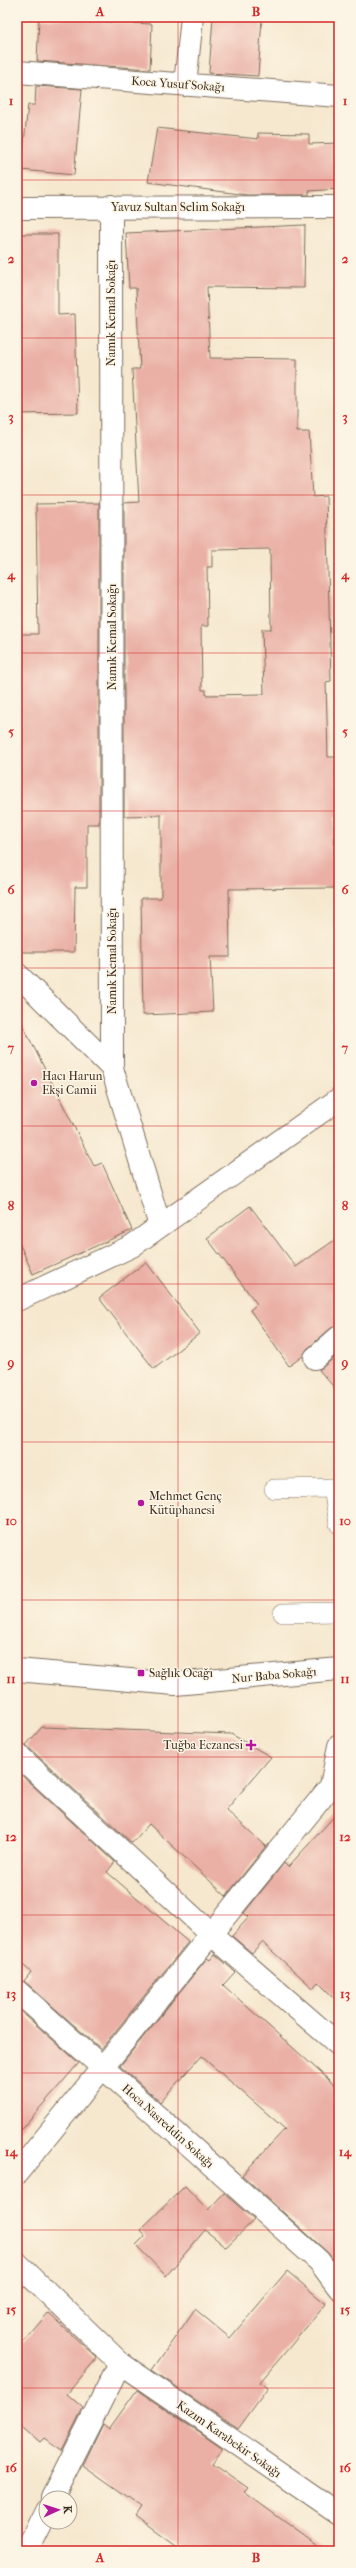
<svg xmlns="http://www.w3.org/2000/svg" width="356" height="2568" font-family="'IM FELL French Canon',serif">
	<rect width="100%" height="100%" fill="#fcf5e5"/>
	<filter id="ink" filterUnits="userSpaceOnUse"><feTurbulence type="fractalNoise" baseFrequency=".025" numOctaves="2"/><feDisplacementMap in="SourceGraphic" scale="8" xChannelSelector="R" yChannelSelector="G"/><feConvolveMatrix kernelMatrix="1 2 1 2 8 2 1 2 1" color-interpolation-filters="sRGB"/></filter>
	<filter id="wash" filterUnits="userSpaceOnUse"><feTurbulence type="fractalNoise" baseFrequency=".012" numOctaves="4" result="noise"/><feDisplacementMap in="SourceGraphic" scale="16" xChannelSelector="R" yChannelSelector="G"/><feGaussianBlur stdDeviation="0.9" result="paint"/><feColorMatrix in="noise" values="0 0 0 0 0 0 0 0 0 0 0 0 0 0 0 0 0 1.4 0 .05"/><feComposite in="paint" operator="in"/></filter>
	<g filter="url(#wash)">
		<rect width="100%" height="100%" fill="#f6e8cf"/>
		<g id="blocks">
			<path fill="#eab0a6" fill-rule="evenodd" d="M213,17L262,18L258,76L209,73Z
				M39,18L152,24L150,69L37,61Z
				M36,86L82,89L74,175L21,170L28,105H35Z
				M157,128L258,139V133L309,134V144L339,143V189L309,191V195H247L148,182Z
				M305,225L304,288L207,287L210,358L297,359V432H309L313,497L326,496L331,681L326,682L328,757H337L339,816H335L334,888L229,889L230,957H210L213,1012L143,1015L141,898H161V815L124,816V503L139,502L132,369H140L136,288H129L126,233ZM270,549L271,629H262L264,694L206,695V690H202L201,626H208L207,567H212V550Z
				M17,234H58V315L75,314L78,413L17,414Z
				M99,503V824H87V887H75L74,952H17V634H38L36,504Z
				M17,1014L94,1166L102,1163L132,1230L33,1274L17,1238Z
				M250,1206L296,1267L339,1237V1325L331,1328L307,1349L303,1356L289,1366L250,1310L257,1304L207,1238Z
				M146,1262L200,1333L154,1369L99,1298Z
				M339,1354V1393L319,1370Z
				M42,1727L231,1734L271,1757L226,1810L266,1846L226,1896L149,1824L132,1843L26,1745Z
				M17,1771L115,1862L107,1872L188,1942L101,2049L24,1981L31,1972L17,1960Z
				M339,1811V2003L318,1982L313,1988L262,1942L252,1953L232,1936L249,1917L244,1913L284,1863L288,1867Z
				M215,1954L235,1972L223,1985L339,2089V2267L327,2252L242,2175L285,2129L201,2056L160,2102L120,2066L207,1958L210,1960Z
				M17,2008L79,2063L17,2134Z
				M185,2186L208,2210L224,2193L254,2220L226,2247L205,2230L166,2276L136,2245L145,2236L140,2230Z
				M287,2271L326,2304L260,2382L268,2388L238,2429L152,2370L195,2309L230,2338Z
				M48,2313L97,2358L67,2394L83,2408L62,2450L44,2438L40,2442L17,2422V2349Z
				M137,2390L223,2449L212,2463L248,2488L244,2492L325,2551H184L136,2516L142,2507L83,2465L103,2424L109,2429Z"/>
		</g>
	</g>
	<g filter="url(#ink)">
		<use href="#blocks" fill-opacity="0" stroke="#7c6c5c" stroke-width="1"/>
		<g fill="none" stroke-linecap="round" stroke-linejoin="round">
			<g stroke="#7c6c5c" stroke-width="20">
				<path id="service" d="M274,1489L333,1488L339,1524
					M283,1613L339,1612"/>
			</g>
			<g stroke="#7c6c5c" stroke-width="24">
				<path id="minor" d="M17,72L339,96
					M185,85L192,17
					M111,206L112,1068
					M17,208L339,207
					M17,974L112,1068L160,1226
					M17,1300L132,1246L339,1099
					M315,1358L339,1337
					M17,1754L211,1934L339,2045
					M17,1991L319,2261L339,2288
					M17,2173L331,1786L339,1746
					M17,2263L120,2363L52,2498
					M120,2363L339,2514
					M26,2551L46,2511"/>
			</g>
			<g stroke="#7c6c5c" stroke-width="24">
				<path id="secondary" d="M17,1670L175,1684L339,1669"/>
			</g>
			<use href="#service" stroke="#fff" stroke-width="19"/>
			<use href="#minor" stroke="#fff" stroke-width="22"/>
			<use href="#secondary" stroke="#fff" stroke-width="22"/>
		</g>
	</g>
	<path fill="none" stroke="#d62828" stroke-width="1" stroke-opacity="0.55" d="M178,17V2551M17,180H339M17,338H339M17,495H339M17,653H339M17,811H339M17,968H339M17,1126H339M17,1284H339M17,1442H339M17,1600H339M17,1757H339M17,1915H339M17,2073H339M17,2230H339M17,2388H339"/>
	<g fill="#b5179e" stroke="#fcf5e5" stroke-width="1.5">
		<circle cx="34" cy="1083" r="4"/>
		<circle cx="141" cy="1503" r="4"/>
		<rect x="137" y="1669" width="8" height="8" rx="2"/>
		<path d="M249 1739h4v4h4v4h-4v4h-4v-4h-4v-4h4z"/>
	</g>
	<g text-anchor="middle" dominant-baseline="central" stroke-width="3" stroke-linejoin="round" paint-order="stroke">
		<g font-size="12" fill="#3b2a1e" stroke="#fcf5e5">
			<text transform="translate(178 84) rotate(4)">Koca Yusuf Sokağı</text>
			<text x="178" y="207">Yavuz Sultan Selim Sokağı</text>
			<text transform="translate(111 313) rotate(-90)">Namık Kemal Sokağı</text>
			<text transform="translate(112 637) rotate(-90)">Namık Kemal Sokağı</text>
			<text transform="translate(112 961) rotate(-90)">Namık Kemal Sokağı</text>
			<text transform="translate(274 1675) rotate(-5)">Nur Baba Sokağı</text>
			<text transform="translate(168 2126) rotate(42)">Hoca Nasreddin Sokağı</text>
			<text transform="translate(229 2439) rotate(35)">Kazım Karabekir Sokağı</text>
		</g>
		<g font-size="12" fill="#3b2a1e" stroke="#fcf5e5" text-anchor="start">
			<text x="42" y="1076">Hacı Harun<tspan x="42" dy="14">Ekşi Camii</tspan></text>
			<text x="149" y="1496">Mehmet Genç<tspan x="149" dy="14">Kütüphanesi</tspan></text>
			<text x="149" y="1673">Sağlık Ocağı</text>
			<text x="243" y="1745" text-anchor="end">Tuğba Eczanesi</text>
		</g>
	</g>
	<rect width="356" height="2568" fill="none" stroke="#fcf5e5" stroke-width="44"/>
	<g transform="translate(58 2510) rotate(87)"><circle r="19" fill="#fcf5e5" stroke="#afa495"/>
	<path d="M0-3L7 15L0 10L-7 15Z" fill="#b5179e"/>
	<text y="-6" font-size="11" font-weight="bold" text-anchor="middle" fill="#3b2a1e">K</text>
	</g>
	<rect x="22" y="22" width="312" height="2524" fill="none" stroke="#d62828" stroke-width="1.5"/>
	<g font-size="13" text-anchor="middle" font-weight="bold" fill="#d62828">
		<text x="100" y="16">A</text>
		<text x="256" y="16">B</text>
		<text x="11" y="105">1</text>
		<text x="345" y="105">1</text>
		<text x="11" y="263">2</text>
		<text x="345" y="263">2</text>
		<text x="11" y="421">3</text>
		<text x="345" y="421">3</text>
		<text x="11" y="579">4</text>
		<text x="345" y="579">4</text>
		<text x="11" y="736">5</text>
		<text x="345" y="736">5</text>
		<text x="11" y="894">6</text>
		<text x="345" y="894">6</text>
		<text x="11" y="1052">7</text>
		<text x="345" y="1052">7</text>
		<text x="11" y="1210">8</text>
		<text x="345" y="1210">8</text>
		<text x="11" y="1367">9</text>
		<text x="345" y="1367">9</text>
		<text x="11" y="1525">10</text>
		<text x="345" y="1525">10</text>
		<text x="11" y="1683">11</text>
		<text x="345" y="1683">11</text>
		<text x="11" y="1841">12</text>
		<text x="345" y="1841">12</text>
		<text x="11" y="1998">13</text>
		<text x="345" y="1998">13</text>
		<text x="11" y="2156">14</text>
		<text x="345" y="2156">14</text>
		<text x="11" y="2314">15</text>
		<text x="345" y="2314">15</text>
		<text x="11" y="2472">16</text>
		<text x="345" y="2472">16</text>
		<text x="100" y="2562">A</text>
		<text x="256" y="2562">B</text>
	</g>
</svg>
